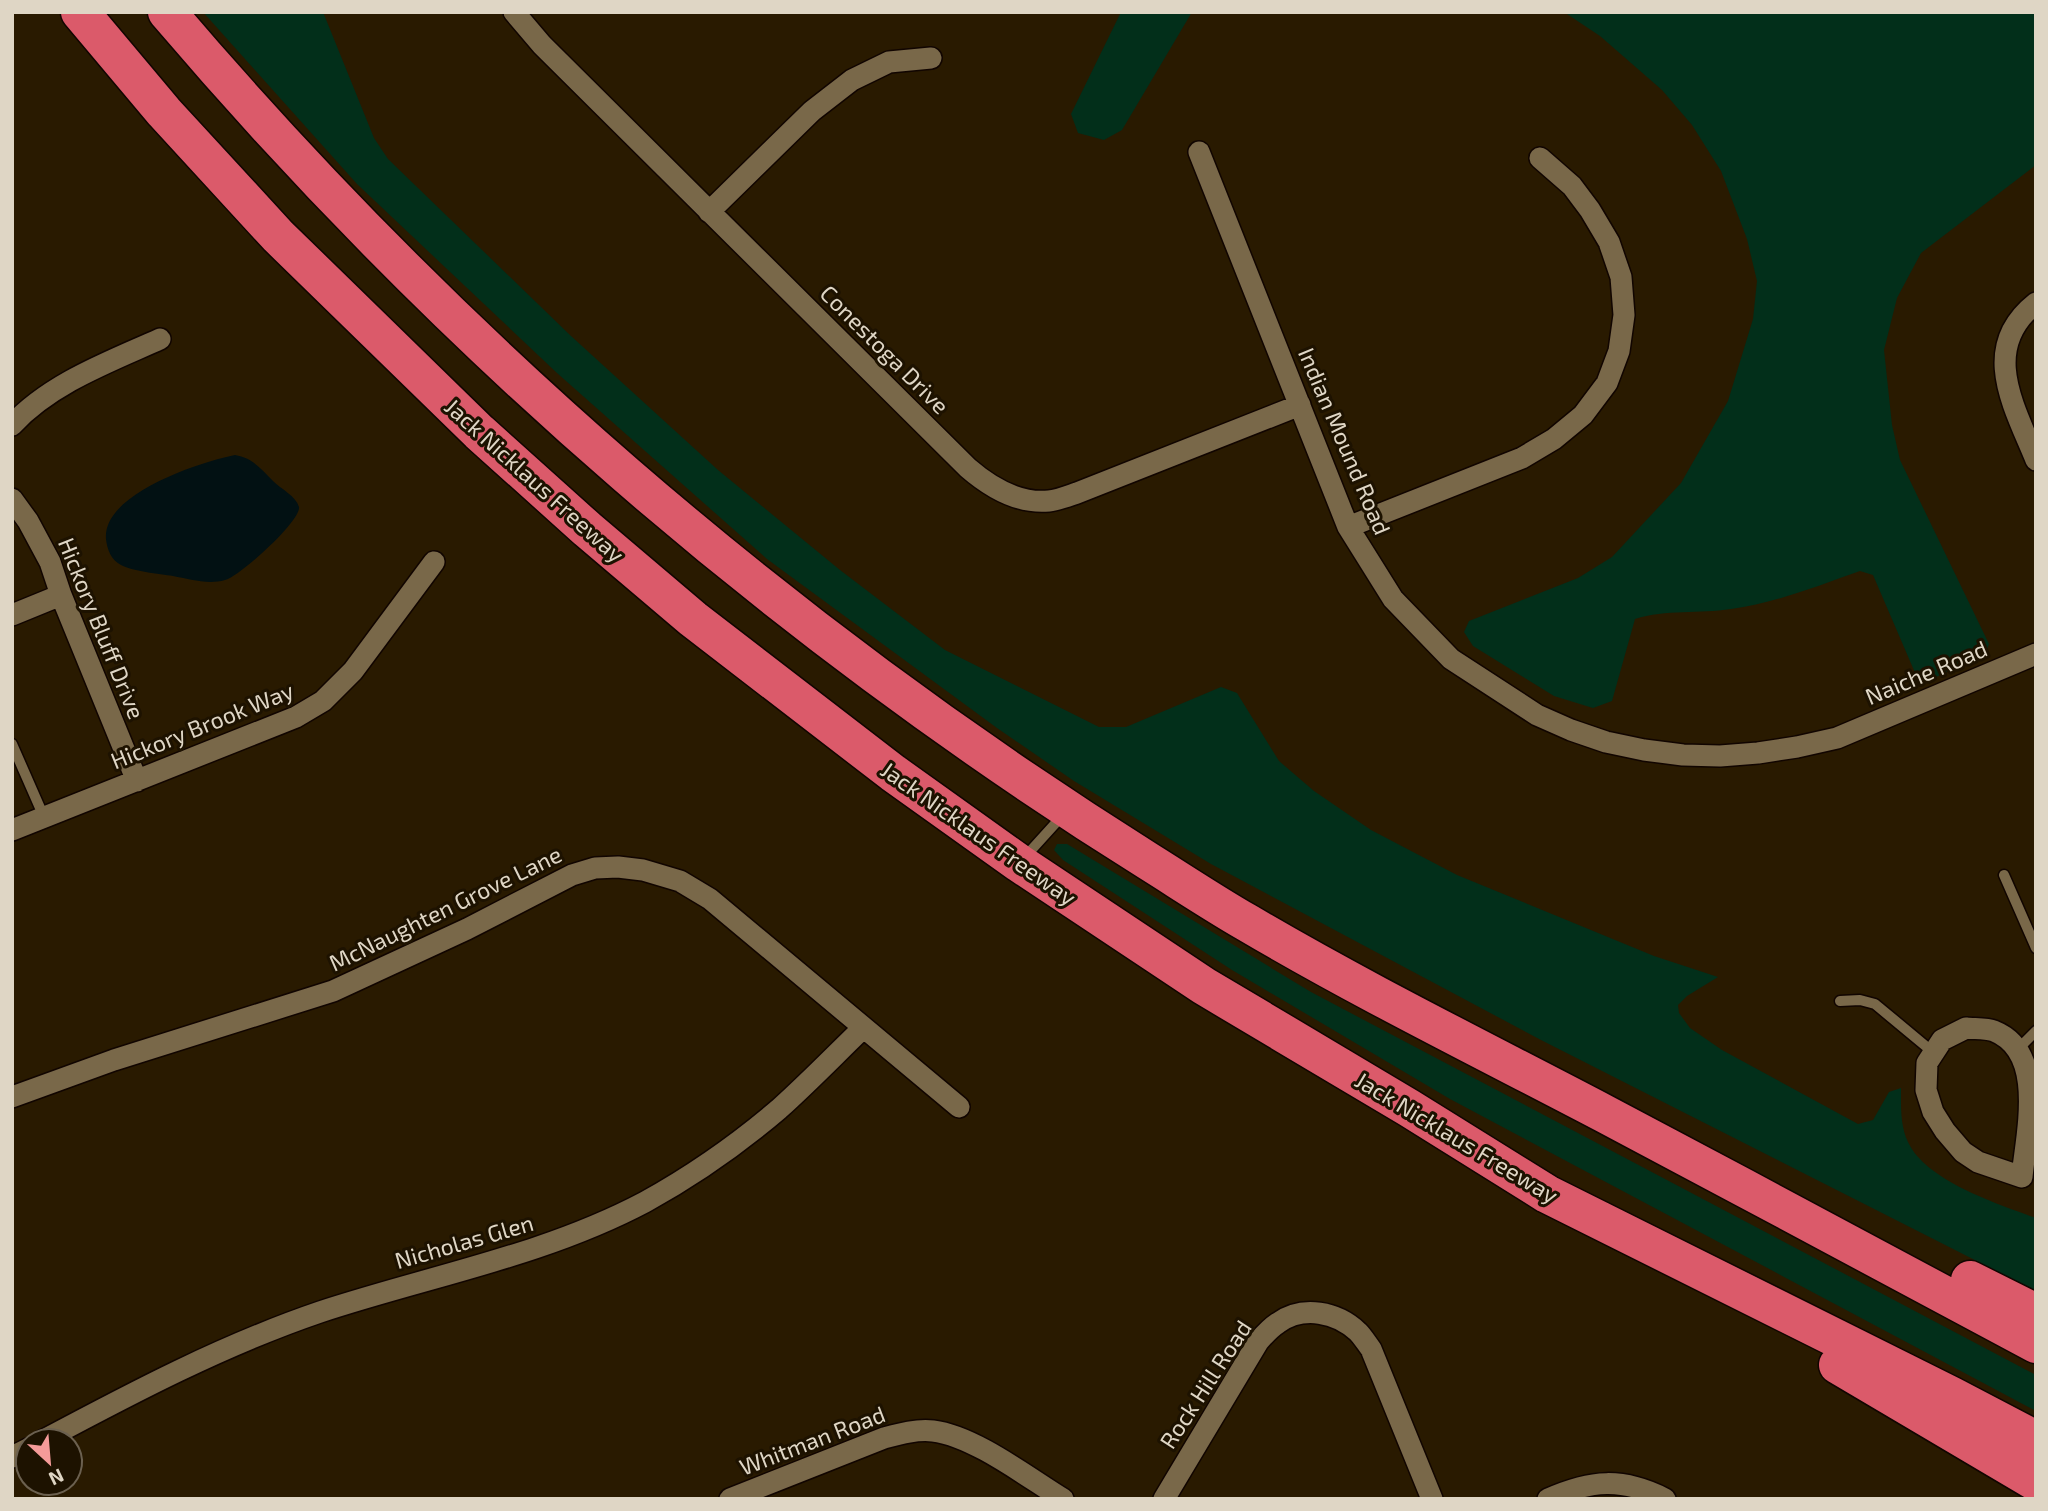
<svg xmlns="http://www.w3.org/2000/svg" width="2048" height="1511" font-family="'Exo 2',sans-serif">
	<rect width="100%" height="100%" fill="#291a00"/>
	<path fill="#022f1a" d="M203,12H323L374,138L388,159L571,336L718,470L840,570L945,650L1099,727H1126L1221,687L1237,693L1279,761L1314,791L1371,830L1457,875L1654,956L1718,977L1687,996L1678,1005L1679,1013L1690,1028L1722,1050L1858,1124L1873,1120L1889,1092L1901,1088C1901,1106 1900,1125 1908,1142C1926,1181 1998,1204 2036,1218V1291L1541,1040L1211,864L1074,781L997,728L767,559L557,373L357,184Z
		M1121,12H1192L1122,130L1104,140L1078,133L1071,114Z
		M1564,12H2036V165L1921,253L1897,298L1884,350L1892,425L1900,460L1989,644L1985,655L1925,682H1919L1873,575L1860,571C1817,586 1776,603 1731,609C1699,614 1666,609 1635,619L1612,701L1593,708L1554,696L1473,646L1464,632L1469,621L1578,578L1612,557L1681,483L1728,401L1753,319L1757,281L1747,239L1721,171L1692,125L1662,90L1600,36Z
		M1057,844H1067L1311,992L2036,1375V1411L1450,1099L1232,970L1063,860L1054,850Z"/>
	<path fill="#021113" d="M235,455C253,458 261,469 273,481C281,489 296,496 299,507C301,521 240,576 225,580C208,585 189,579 173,576C160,574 131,571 121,565C111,560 107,549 106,539C102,494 200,462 235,455Z"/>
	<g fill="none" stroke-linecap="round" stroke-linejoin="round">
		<g stroke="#110500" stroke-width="13">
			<path id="service" d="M12,744L44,817
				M1024,858L1063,815
				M2004,875L2036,948
				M1840,1001L1860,1000L1875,1004L1934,1053
				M2017,1050L2036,1031"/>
		</g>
		<g stroke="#110500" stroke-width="24">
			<path id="minor" d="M514,12L542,45L968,468C990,487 1019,504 1049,501C1058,500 1068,496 1077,493L1300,405
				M1199,152L1348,527L1393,599L1451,659L1537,715L1571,730L1606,742L1644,750L1683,755L1720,756L1758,753L1797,747L1837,738L2036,654
				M709,212L812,111L852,80L889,62L931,58
				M2036,303C1979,348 2014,406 2036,460
				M12,425C51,383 109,362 160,339
				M12,499L28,521L50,562L61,595L137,781
				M1348,527L1522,458L1554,439L1583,415L1607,383L1619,351L1624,315L1621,277L1609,242L1590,210L1572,186L1540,158
				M12,615L61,595
				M12,830L296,717L323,701L353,671L434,562
				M1966,1028C1974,1029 1986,1028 1994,1031C2047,1052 2026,1134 2022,1177L1978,1162L1963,1152L1945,1131L1933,1112L1926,1090L1927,1063L1942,1040Z
				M12,1097L114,1060L333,991L467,929L572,875L595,868L618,867L643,870L680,881L710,899L959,1107
				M42,1441C132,1393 223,1345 320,1312C429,1276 543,1256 645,1202C692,1176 738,1144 779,1109C808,1083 835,1055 863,1028
				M12,1457L28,1449
				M730,1499L884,1438C899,1434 917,1429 933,1431C974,1436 1027,1477 1063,1499
				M1164,1499L1258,1342C1264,1335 1270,1328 1278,1323C1303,1305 1337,1312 1358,1332C1363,1337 1367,1344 1371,1349L1432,1499
				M1548,1499C1591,1480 1622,1477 1665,1499"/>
		</g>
		<g stroke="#110500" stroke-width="41">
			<path id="motorway" d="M80,12L164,112L278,236L479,432L587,529L693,619L893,773L1019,863L1204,986L1409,1108L1547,1194L1952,1396L2036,1440
				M167,12C449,343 780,630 1148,861C1180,881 1213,903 1246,922C1363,991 1485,1051 1605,1114C1749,1190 1892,1267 2036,1344
				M1970,1280L2036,1313
				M1838,1365L2036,1482"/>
		</g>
		<use href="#service" stroke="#796849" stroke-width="10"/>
		<use href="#minor" stroke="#796849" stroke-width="21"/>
		<use href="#motorway" stroke="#db5a6a" stroke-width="38"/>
	</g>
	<g text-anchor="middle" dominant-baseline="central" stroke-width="6" stroke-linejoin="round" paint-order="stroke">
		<g font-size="23" fill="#dfd6c5" stroke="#1d1200">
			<text transform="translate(885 349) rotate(45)">Conestoga Drive</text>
			<text transform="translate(1345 441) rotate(67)">Indian Mound Road</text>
			<text transform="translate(535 480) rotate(42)">Jack Nicklaus Freeway</text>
			<text transform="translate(102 628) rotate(68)">Hickory Bluff Drive</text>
			<text transform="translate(1926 672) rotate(-23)">Naiche Road</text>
			<text transform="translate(202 725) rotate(-22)">Hickory Brook Way</text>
			<text transform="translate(979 833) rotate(35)">Jack Nicklaus Freeway</text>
			<text transform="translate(445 908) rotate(-26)">McNaughten Grove Lane</text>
			<text transform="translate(1457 1137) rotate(31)">Jack Nicklaus Freeway</text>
			<text transform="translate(464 1241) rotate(-16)">Nicholas Glen</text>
			<text transform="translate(1205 1384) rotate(-57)">Rock Hill Road</text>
			<text transform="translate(812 1440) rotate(-21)">Whitman Road</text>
		</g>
	</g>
	<rect width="2048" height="1511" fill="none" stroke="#dfd6c5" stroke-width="28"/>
	<g transform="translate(49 1462) rotate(154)"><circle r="33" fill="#1d1200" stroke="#6b604f" stroke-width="2"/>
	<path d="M0-5L12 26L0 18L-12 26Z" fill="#f59b99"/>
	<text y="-10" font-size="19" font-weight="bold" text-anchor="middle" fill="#dfd6c5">N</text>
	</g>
</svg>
